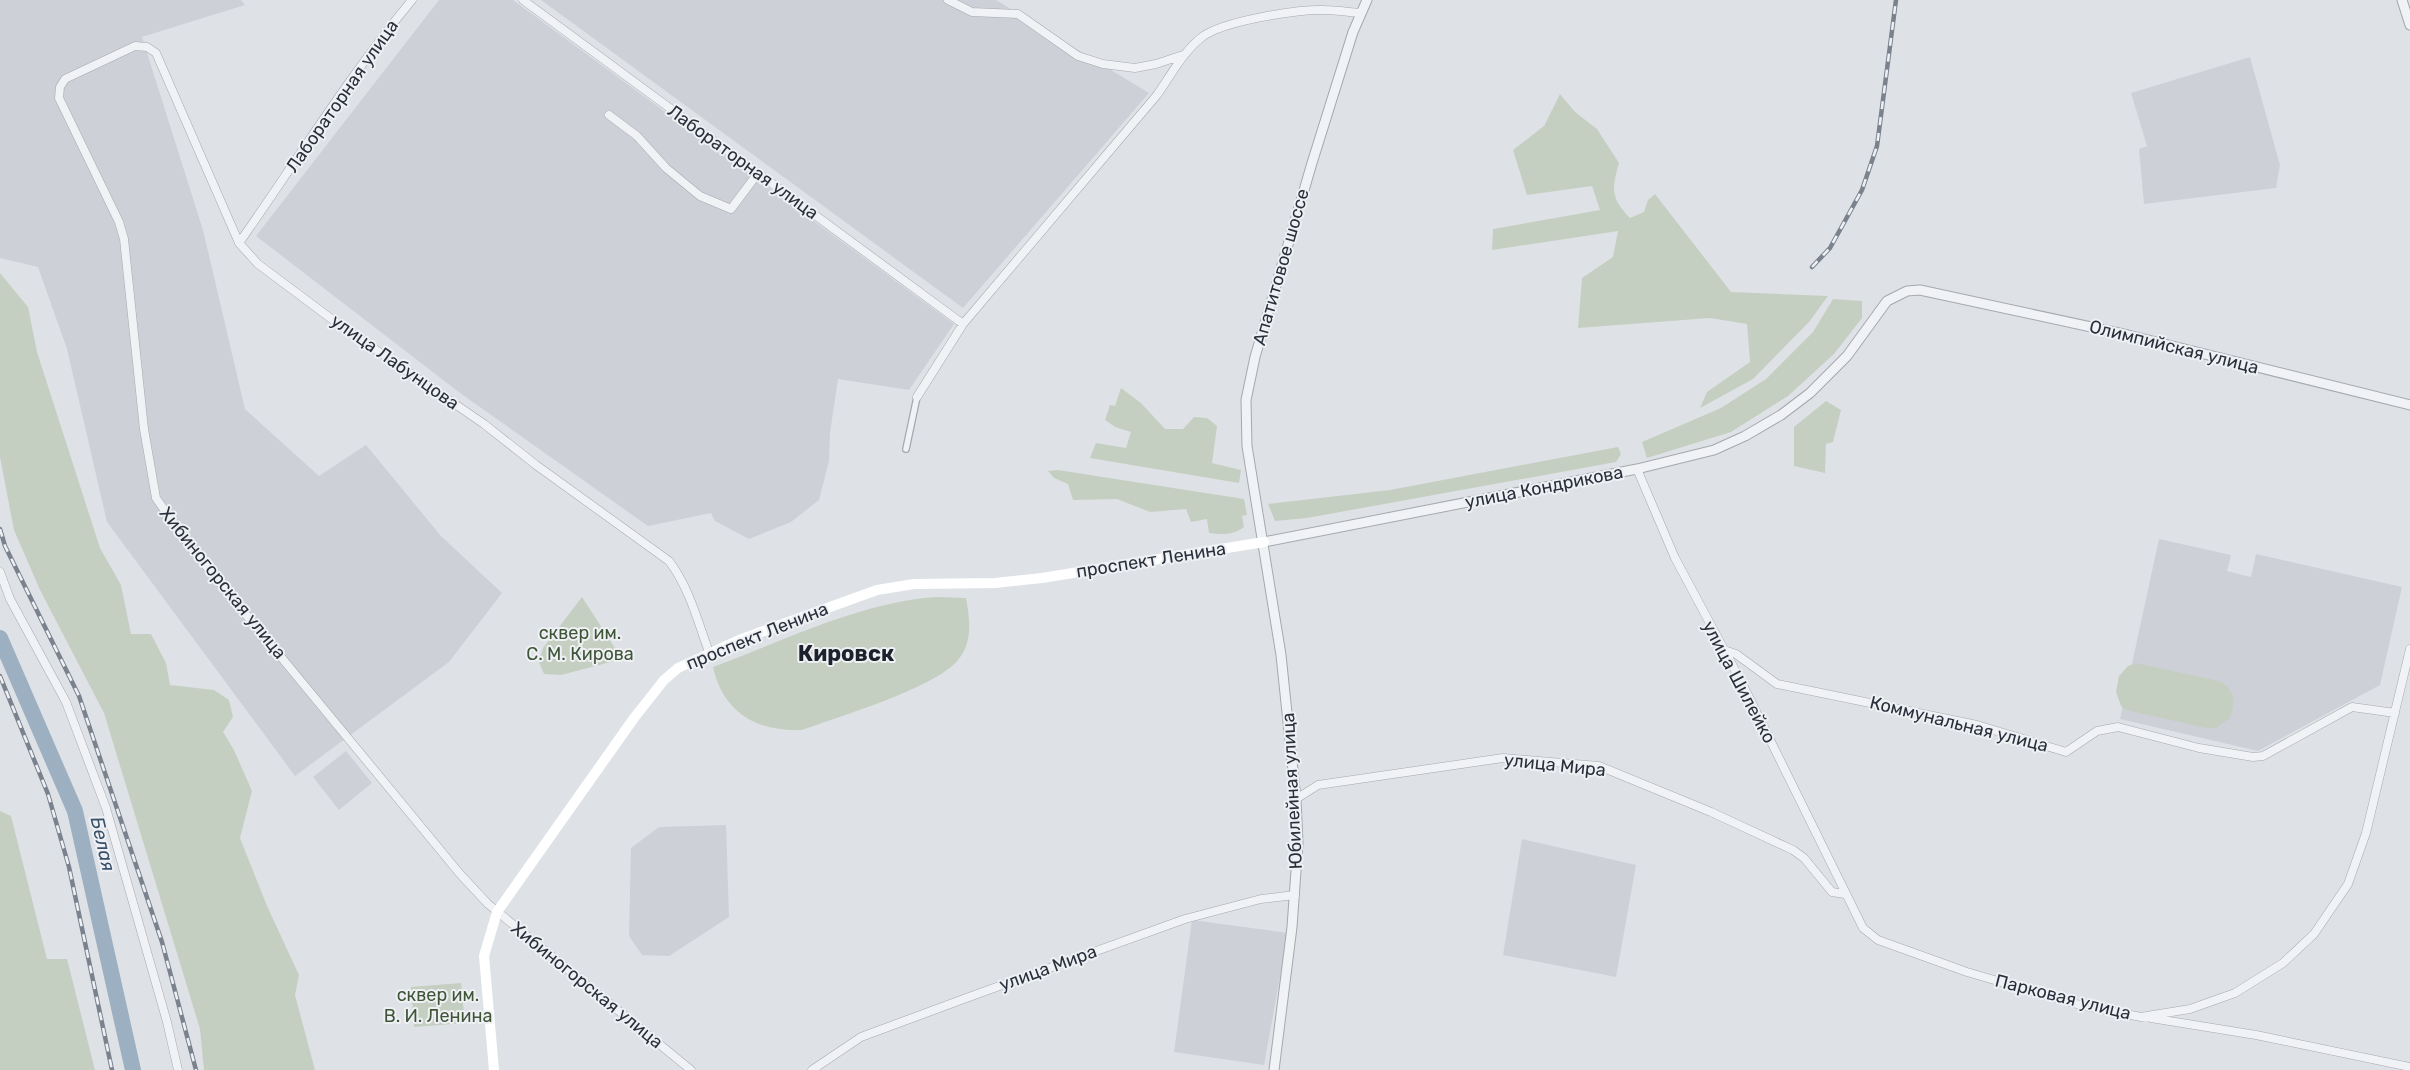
<svg xmlns="http://www.w3.org/2000/svg" width="2410" height="1070" font-family="Rubik,sans-serif">
	<rect width="100%" height="100%" fill="#dee2e6"/>
	<path fill="#cdd1d7" d="M0,0H241L245,5L142,37L203,230L245,409L319,476L366,445L441,536L502,593L449,662L295,776L107,522L67,349L38,267L0,258Z
		M439,0H513L954,324L909,390L838,379L830,433L829,461L819,500L791,522L749,539L715,521L711,513L648,526L460,393L256,236Z
		M541,0H996L1149,93L963,308Z
		M2250,57L2280,165L2276,188L2144,204L2139,149L2147,146L2131,93Z
		M2159,539L2231,555L2227,571L2251,577L2256,554L2402,587L2380,685L2258,751L2120,719Z
		M346,751L372,783L339,810L313,777Z
		M726,825L729,917L669,956L642,955L629,936L631,848L659,827Z
		M1522,839L1636,865L1616,977L1503,955Z
		M1192,920L1288,933L1264,1065L1174,1052Z"/>
	<path fill="#c5cfc1" d="M1560,94L1575,112L1597,129L1619,163C1612,189 1610,197 1630,218L1644,212L1648,200L1655,194L1731,292L1828,296L1809,322L1753,379L1700,408L1707,392L1750,362L1747,324L1710,318L1578,328L1582,278L1613,257L1618,231L1492,250L1493,229L1600,210L1592,186L1527,195L1513,150L1544,126Z
		M0,273L28,307L37,352L100,548L121,585L131,634H151L166,663L170,685L214,690L229,700L233,717L223,732L234,750L252,791L240,838L267,906L299,975L295,995L315,1070H204L200,1029L104,713L40,590L14,530L0,457Z
		M1833,299L1862,301V318L1834,354L1788,396L1731,432L1647,458L1642,442L1721,408L1766,379L1813,332Z
		M1121,388L1141,403L1165,429H1183L1194,417L1207,418L1217,426L1212,463L1241,470L1239,483L1090,458L1096,443L1126,448L1131,432L1115,427L1105,420L1110,405L1115,406Z
		M1826,401L1841,410L1833,442L1826,444L1825,473L1794,466V427Z
		M1618,447L1621,454L1616,462L1307,518L1275,521L1268,504L1390,490Z
		M1058,470L1244,499L1247,515L1242,516L1244,527C1234,535 1222,535 1209,533L1207,519L1191,522L1186,509L1150,512L1117,499L1073,500L1068,484L1054,478L1048,471Z
		M582,597L622,659L561,675L544,674L539,662L543,648Z
		M938,597L966,598C970,620 973,642 958,660C935,688 838,717 802,730C756,732 723,712 713,667C783,641 863,601 938,597Z
		M2136,663L2219,681C2235,689 2236,702 2230,718L2216,728H2206L2126,710L2121,706L2116,692L2119,676L2128,666Z
		M0,811L11,816L47,959H67L95,1070H0Z
		M461,983L465,1023L414,1027L411,987Z"/>
	<g fill="none" stroke-linecap="round" stroke-linejoin="round">
		<path stroke="#9db0c2" stroke-width="16" d="M0,638L75,811L133,1070"/>
		<g stroke="#a4a9af" stroke-width="8">
			<path id="pedestrian" d="M906,449L917,397"/>
		</g>
		<g stroke="#a4a9af" stroke-width="9">
			<path id="minor" d="M523,0L963,324
				M948,0L972,12L1018,14L1078,56L1103,64L1135,68L1156,64L1183,55
				M609,115L637,136L666,168L700,196L731,209L758,173
				M239,243C296,162 348,77 412,0
				M917,397L963,324L1157,95C1171,75 1183,52 1202,37C1223,21 1298,9 1325,10C1336,10 1348,12 1360,13
				M1637,469L1675,558L1743,685L1863,928L1878,940L1967,972L2080,1005L2141,1017L2190,1009L2235,993L2283,963L2314,934L2348,884L2366,833L2410,649
				M0,572L10,599L66,702L106,808L167,1022L178,1070
				M1721,649L1736,654L1777,684L1977,725L2066,752L2097,731L2118,727L2199,748L2253,757L2263,756L2352,707L2395,713
				M1296,799L1318,785L1503,758L1599,766L1711,812L1793,850L1804,858L1832,892L1845,894
				M2151,1018L2256,1035L2410,1067
				M691,1070L488,904L460,874L192,549L156,498L144,429L124,239L119,222L59,98L60,87L65,79L135,46L147,47L156,53L239,243L258,264L337,323L484,424L536,465L669,561C689,587 698,622 709,652
				M812,1070L861,1037L969,997L1185,919L1261,899L1295,895"/>
		</g>
		<g stroke="#a4a9af" stroke-width="11">
			<path id="tertiary" d="M2402,0L2410,25
				M1264,542L1637,469L1714,450L1745,436L1781,415L1810,393L1847,356L1887,301L1907,291L1920,290L2128,335L2410,405
				M1274,1070L1292,927L1298,843L1296,799L1281,655L1247,446L1246,400L1255,357L1312,163L1353,32L1367,0"/>
		</g>
		<use href="#pedestrian" stroke="#f1f2f5" stroke-width="5.5"/>
		<use href="#minor" stroke="#f1f2f5" stroke-width="8"/>
		<use href="#tertiary" stroke="#f1f2f5" stroke-width="9"/>
		<path stroke="#fff" stroke-width="10" d="M494,1070L484,956L497,912L634,718L664,680L678,668L739,640L877,590L914,584L995,583L1042,578L1264,542"/>
		<g stroke="#7a828e" stroke-width="4.5">
			<path id="rail" d="M1812,267L1830,248L1862,190L1877,146L1896,0
				M0,529L5,546L79,696L162,942L196,1070
				M0,676L48,794L69,867L112,1070"/>
		</g>
		<use href="#rail" stroke="#eef0f4" stroke-width="2.5" stroke-dasharray="8" stroke-linecap="butt"/>
	</g>
	<g text-anchor="middle" dominant-baseline="central" stroke-width="4" stroke-linejoin="round" paint-order="stroke">
		<g font-size="18" fill="#29303b" stroke="#eef0f4">
			<text transform="translate(342 96) rotate(-55)">Лабораторная улица</text>
			<text transform="translate(743 162) rotate(36)">Лабораторная улица</text>
			<text transform="translate(1281 267) rotate(-74)">Апатитовое шоссе</text>
			<text transform="translate(2174 347) rotate(14)">Олимпийская улица</text>
			<text transform="translate(395 362) rotate(35)">улица Лабунцова</text>
			<text transform="translate(1544 487) rotate(-11)">улица Кондрикова</text>
			<text transform="translate(1151 560) rotate(-9)">проспект Ленина</text>
			<text transform="translate(223 583) rotate(51)">Хибиногорская улица</text>
			<text transform="translate(757 636) rotate(-22)">проспект Ленина</text>
			<text transform="translate(1739 682) rotate(62)">улица Шилейко</text>
			<text transform="translate(1959 724) rotate(14)">Коммунальная улица</text>
			<text transform="translate(1555 765) rotate(6)">улица Мира</text>
			<text transform="translate(1292 791) rotate(-93)">Юбилейная улица</text>
			<text transform="translate(1048 968) rotate(-20)">улица Мира</text>
			<text transform="translate(587 985) rotate(39)">Хибиногорская улица</text>
			<text transform="translate(2063 997) rotate(14)">Парковая улица</text>
		</g>
		<g font-size="18" fill="#3e5538" stroke="#eef0f4">
			<text x="580" y="633">сквер им.<tspan x="580" dy="21">С. М. Кирова</tspan></text>
			<text x="438" y="995">сквер им.<tspan x="438" dy="21">В. И. Ленина</tspan></text>
		</g>
		<g font-size="19" font-style="italic" fill="#38506a" stroke="#eef0f4">
			<text transform="translate(103 844) rotate(77)">Белая</text>
		</g>
		<g font-size="22" font-weight="bold" fill="#1c222c" stroke="#eef0f4">
			<text x="846" y="653">Кировск</text>
		</g>
	</g>
</svg>
